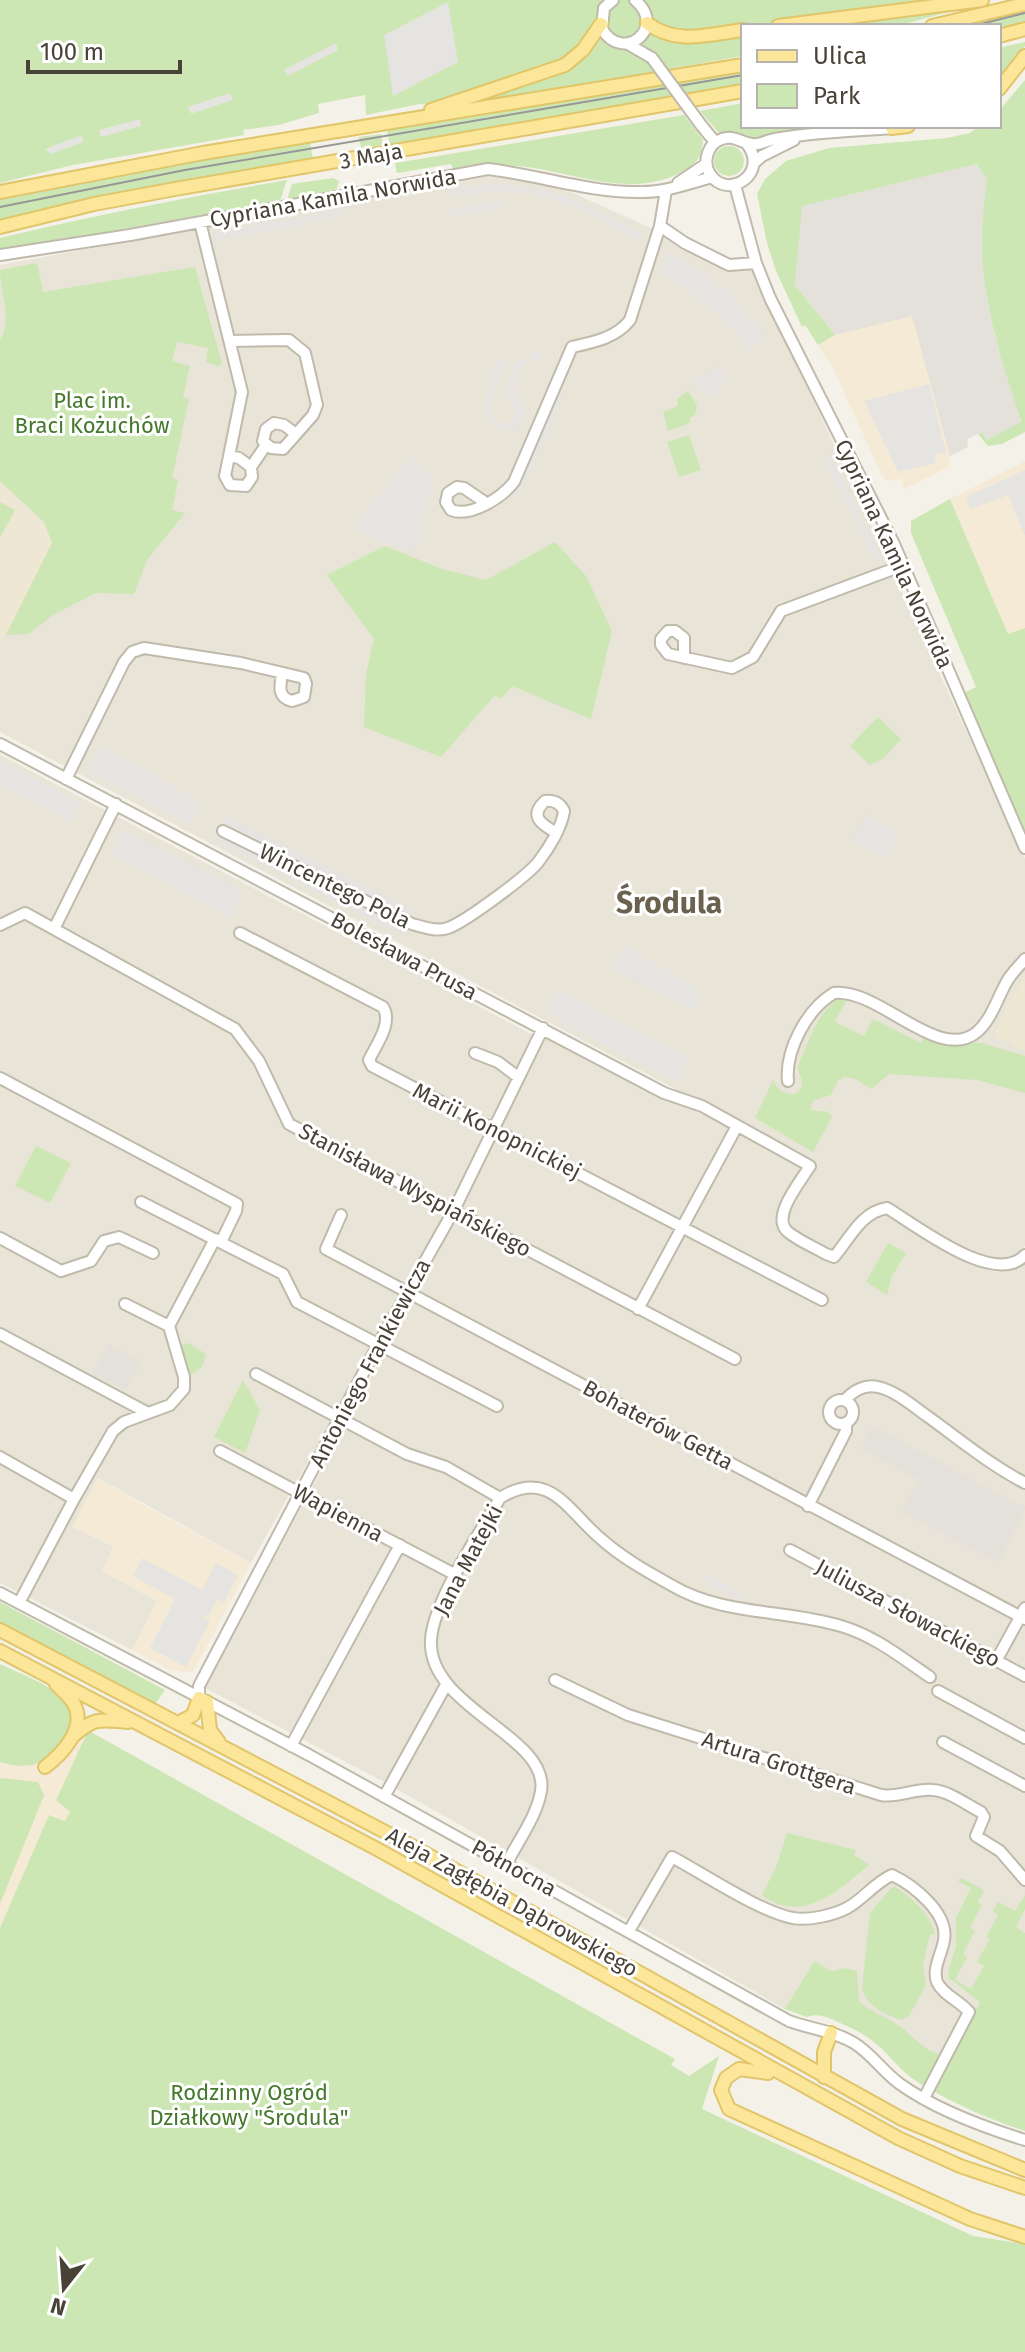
<svg xmlns="http://www.w3.org/2000/svg" width="1025" height="2352" font-family="'Fira Sans',sans-serif">
	<rect width="100%" height="100%" fill="#f4f1e9"/>
	<path fill="#e8e4d7" d="M487,177L530,181L573,193L664,234L715,263L754,271L1025,859V1246L1014,1256L998,1259L971,1253L887,1202L862,1211L832,1253L786,1224V1211L815,1163L0,732V265Z
		M0,755L535,1036L448,1211L251,1563L98,1478L114,1547L102,1571L157,1601L132,1650L0,1583Z
		M544,1033L803,1166L777,1210L780,1229L836,1260L867,1218L884,1212L970,1264L996,1272L1020,1268L1025,1263V1933L1011,1925L980,2003L953,2056L937,2055L911,2039L899,2026L866,2008L859,2001L844,1968L832,1971L814,1961L785,2009L386,1783L205,1688L460,1210Z"/>
	<path fill="#f5ead5" d="M912,315L950,456V466L904,489L900,477L894,481L886,480L881,474L833,368L818,345L835,335Z
		M1025,461V628L1008,634L950,499Z
		M98,1478L150,1509L251,1563L193,1672L172,1671L132,1650L157,1601L102,1571L114,1547L72,1527Z
		M0,1664L55,1692L71,1725L86,1735L56,1799L70,1812L65,1821L53,1815L30,1859L0,1928Z"/>
	<path fill="#e4e0da" d="M975,164L987,179L982,242L987,298L995,336L1021,423L986,440L982,432L967,439L968,447L950,456L912,316L835,335L795,285L801,206Z
		M109,1344L142,1362L125,1390L93,1373Z
		M872,1426L1025,1508L998,1562L901,1512L919,1480L862,1448Z"/>
	<path fill="#ede7d3" d="M0,482L44,522L52,543L0,646Z
		M1025,976V1051L1015,1047L1010,1041L994,1037L1005,1009Z"/>
	<path fill="#cce7b3" d="M0,0H992L897,26H743V56L456,106L419,104L366,115L365,95L318,104L319,113L279,125L243,130L244,135L73,165L0,183Z
		M1025,10V24L999,30V26H962Z
		M1025,42V46L999,82V48Z
		M743,70V87L390,147L387,129Z
		M1025,80V432L1002,444L988,446L978,434L982,432L987,440L1021,422C1003,363 982,304 982,241C982,220 985,200 987,179L976,164L802,206L795,285L835,335L818,345L805,325L802,327L776,271L767,243L757,194L765,179L786,161L829,148L947,138L970,133L979,126H999V111Z
		M743,103V126H839L788,132L754,141L735,134L719,133L700,111Z
		M684,115L703,140C702,158 695,165 680,173C629,198 579,174 527,167C502,164 478,166 453,169L451,164L397,173L395,163Z
		M381,134L383,145L361,148L359,137Z
		M310,141L313,159L115,194L0,221V198L88,179Z
		M714 161a15 15 0 1 1 30 0a15 15 0 1 1-30 0Z
		M333,178L339,181L336,191L287,200L292,184Z
		M287,180L280,201L0,251V238C95,215 190,197 287,180Z
		M37,263L43,292L195,267L222,364L218,366L206,362L208,348L177,342L172,361L190,366L183,397L189,399L172,478L178,480L172,510L185,513L147,560L134,594L96,593L53,615L29,634L6,635L52,543L44,522L0,481V341C13,318 0,295 0,270Z
		M688,391L697,405L695,415L690,418V423L668,431L663,412L678,406L677,399Z
		M689,435L701,470L679,477L667,442Z
		M950,499L1008,634L1025,628V833L964,693L976,687L911,533V521Z
		M0,502L15,510L0,538Z
		M555,542L586,576L612,631L591,719L512,686L502,698L494,696L441,757L364,727L366,673L374,639L327,575L385,546L442,569L486,580Z
		M878,717L901,739L884,758L870,765L850,746Z
		M845,996L848,997L835,1022L864,1036L873,1019L921,1043L924,1036L955,1043H982L1025,1056V1093L977,1080L889,1074L871,1089L856,1079L845,1077L838,1081L831,1095L815,1100L811,1105V1110L828,1112L832,1117L813,1152L755,1118L773,1080C779,1096 802,1101 802,1081C802,1080 798,1069 797,1068C808,1045 819,1004 845,996Z
		M36,1146L71,1163L50,1203L15,1186Z
		M888,1243L906,1253L892,1276L887,1295L866,1282Z
		M188,1343L206,1354L202,1367L190,1375L181,1345Z
		M243,1380L260,1410L245,1453L214,1437Z
		M0,1602L165,1690L155,1704L0,1622Z
		M0,1664C18,1673 55,1686 66,1702C82,1726 56,1760 31,1765C20,1767 10,1765 0,1762Z
		M91,1732L675,2059L671,2065L689,2076L719,2056L702,2109L973,2236L1025,2244V2352H0V1928L49,1815L65,1821L70,1812L56,1800L86,1735Z
		M0,1778L38,1782L44,1795L0,1904Z
		M787,1833L856,1850L854,1855L869,1865C838,1891 802,1925 762,1895L777,1865Z
		M961,1878L984,1890L978,1902L982,1905L970,1928L975,1931L963,1954L967,1957L955,1980L971,1989L984,1966L977,1962L990,1939L986,1937L998,1915L993,1911L998,1902L1015,1911L1025,1895V1909L1016,1927L1025,1933V2131C986,2118 954,2104 919,2083C904,2074 895,2062 883,2050C869,2036 854,2029 836,2021C826,2017 818,2013 807,2017L785,2009L814,1961L832,1971L844,1968L857,1971L859,2001C870,2012 885,2016 898,2025C920,2041 923,2054 953,2056L980,2002L949,1978L948,1972L956,1946V1918L971,1888L958,1881Z
		M895,1887C912,1898 930,1913 935,1934L930,1935L923,1965L926,1985L909,2016L902,2020C886,2015 865,2005 862,1988L870,1913L891,1888Z"/>
	<path fill="#e5e4e0" d="M448,2L458,62L393,96L384,35Z
		M336,43L338,50L288,76L284,70Z
		M230,93L233,100L191,114L188,107Z
		M140,119L141,126L101,137L99,130Z
		M82,135L83,142L51,154L45,149Z
		M498,183L530,187L564,196L643,234L640,241L577,208L529,194L498,191L447,196V189Z
		M502,202V209L450,216L449,208Z
		M343,209L345,216L216,241L214,232Z
		M670,250L729,292L769,338L750,350L724,321L695,296L658,270Z
		M539,351L542,358L523,366L514,389L524,411L523,420L517,427L510,431L493,428L484,413L488,384L499,356L507,360L496,387L492,413L497,422L507,424L512,421L516,412L507,398L506,387L517,361Z
		M721,364L725,379L721,389L715,395H709L698,390L693,380Z
		M929,384L946,452L935,455L936,463L898,472L864,401Z
		M559,390L564,398L527,483L520,493L513,497L510,494L520,477Z
		M829,453L882,560L876,564L822,457Z
		M413,454L434,480V484L420,525V547L406,552L352,528Z
		M1025,470V536L1008,495L970,509L966,497Z
		M100,747L201,801L189,824L88,771Z
		M0,761L80,803L70,822L0,785Z
		M867,814L900,834L885,859L851,838Z
		M226,815L416,910L402,935L214,839Z
		M123,829L243,892L230,917L110,853Z
		M623,946L697,986L694,993L700,997L693,1011L612,968Z
		M557,989L689,1060L678,1082L544,1012Z
		M142,1558L202,1590L216,1563L238,1575L224,1602L217,1599L210,1614L203,1617L210,1621L186,1667L150,1648L175,1599L133,1576Z
		M704,1573L742,1594L739,1599L701,1579Z"/>
	<g fill="none" stroke-linecap="round" stroke-linejoin="round">
		<g stroke="#bfbaab" stroke-width="14">
			<path id="minor" d="M613,0L604,8L602,29C623,64 668,28 635,0
				M628,44L652,58
				M701,125L715,142
				M747,144C770,174 727,201 710,174C702,162 708,143 722,139C736,134 744,146 757,144C763,143 769,140 775,139C813,132 853,131 892,128
				M754,163L762,156L794,140
				M678,183L706,164
				M735,185L756,263L770,298L894,544L1025,848
				M666,190L660,226L685,243L729,265L756,263
				M200,222L242,392L225,476L230,485L246,486L252,477L251,467L239,458L229,456
				M0,255L130,235L488,169C538,175 587,192 638,192C662,193 688,184 712,177
				M230,341L289,340L305,353L317,405L313,415L283,449L271,448L263,441L266,429L274,423L284,425L296,434
				M251,467L266,445
				M486,503L464,488L457,487L448,493L446,502L451,510C471,518 502,497 514,482L572,347C594,342 616,338 630,320L660,226
				M684,658V638L675,631H668L661,639V645L668,654L732,668L753,657L781,611L904,565
				M0,744L664,1093L702,1106L810,1166C801,1181 770,1217 788,1232C799,1241 814,1247 826,1254L834,1257L838,1252C852,1234 863,1212 887,1208C916,1225 995,1288 1025,1255
				M66,779L124,662L132,652L144,648L241,663L304,678L306,684L304,697L292,701C277,697 280,686 282,674
				M223,831L412,924C423,927 437,932 448,928C465,922 529,875 539,861C549,848 562,827 564,811C560,803 554,800 545,801C529,816 541,824 555,832
				M0,925L25,913L54,929L116,804
				M54,929L235,1029L259,1061L289,1124L735,1359
				M240,933L383,1007C393,1023 376,1045 369,1060L372,1066L822,1300
				M475,1053L498,1062L518,1077
				M0,1078L237,1204L236,1211L221,1242
				M788,1081C785,1050 807,1009 834,993C879,988 939,1064 977,1032C993,1018 998,995 1009,978C1014,971 1020,965 1025,959
				M141,1202L283,1274L297,1302L497,1406
				M341,1215L326,1249L1025,1619
				M0,1238L61,1271L91,1261L104,1241L119,1237L153,1253
				M125,1304L169,1326
				M638,1309L737,1126
				M0,1334L146,1412
				M256,1374L407,1454L446,1467L500,1498
				M829 1412a12 12 0 1 1 24 0a12 12 0 1 1-24 0Z
				M845,1400C853,1391 865,1384 878,1387C896,1391 913,1406 927,1416C959,1439 990,1465 1025,1483
				M220,1451L456,1575
				M0,1457L74,1499
				M808,1506L846,1431V1423
				M790,1550L1025,1676
				M0,1593L309,1755L789,2021C811,2029 834,2031 854,2043C872,2054 883,2072 900,2084C936,2110 983,2127 1025,2140
				M19,1603L74,1499L113,1431L124,1422L170,1405L184,1389V1377L169,1326L215,1239
				M996,1661L1025,1608
				M555,1680L628,1715L881,1795C899,1798 915,1788 933,1790C949,1791 967,1805 981,1812L984,1817L976,1836L1000,1851L1025,1880
				M938,1691L1025,1738
				M199,1698V1686L379,1343L454,1210L543,1028
				M943,1742L1025,1786
				M291,1746L400,1545
				M384,1797L446,1685
				M507,1863C518,1841 537,1816 541,1791C550,1736 427,1708 431,1640C433,1601 480,1533 500,1498C549,1467 568,1511 600,1538C621,1557 646,1571 671,1585C723,1616 785,1609 841,1626C875,1636 902,1658 930,1677
				M629,1931L672,1857C702,1873 762,1913 793,1918C808,1921 834,1915 847,1908C864,1899 874,1883 892,1875C913,1885 949,1913 944,1940C942,1954 932,1968 937,1982C943,1995 960,2001 969,2012L924,2098"/>
		</g>
		<g stroke="#e1c569" stroke-width="16">
			<path id="major" d="M647,23C677,46 709,34 743,30
				M778,26L982,0
				M932,26L1025,4
				M999,36L1025,29
				M999,89L1025,56
				M431,110L565,65L583,50L601,24
				M892,128L908,126
				M0,192L203,153L743,65
				M0,227L94,204L175,189L743,91
				M0,1630L412,1846L902,2119L1025,2170
				M0,1651L377,1849L898,2138L960,2166L1025,2188
				M207,1702L210,1730L219,1742
				M178,1723L193,1715L199,1698
				M73,1736C96,1716 100,1720 128,1722
				M45,1767C62,1754 87,1728 74,1704C70,1697 62,1690 56,1684
				M768,2073L739,2069L726,2078L721,2090L729,2109L970,2219L1025,2237
				M824,2077V2052L831,2033"/>
		</g>
		<use href="#minor" stroke="#fff" stroke-width="10"/>
		<use href="#major" stroke="#fce69a" stroke-width="12"/>
		<path stroke="#979797" stroke-width="2" d="M973,26L1025,13
			M0,207L185,170L743,75"/>
		<g stroke="#bfbaab" stroke-width="14" stroke-linecap="butt">
			<path id="minor-bridge" d="M652,58L701,125"/>
		</g>
		<use href="#minor-bridge" stroke="#fff" stroke-width="10"/>
	</g>
	<g text-anchor="middle" dominant-baseline="central" stroke-width="6" stroke-linejoin="round" paint-order="stroke">
		<g font-size="22" fill="#484237" stroke="#fff">
			<text transform="translate(371 156) rotate(-10)">3 Maja</text>
			<text transform="translate(333 198) rotate(-10)">Cypriana Kamila Norwida</text>
			<text transform="translate(894 554) rotate(65)">Cypriana Kamila Norwida</text>
			<text transform="translate(335 886) rotate(26)">Wincentego Pola</text>
			<text transform="translate(404 956) rotate(28)">Bolesława Prusa</text>
			<text transform="translate(497 1131) rotate(27)">Marii Konopnickiej</text>
			<text transform="translate(415 1190) rotate(28)">Stanisława Wyspiańskiego</text>
			<text transform="translate(370 1363) rotate(-62)">Antoniego Frankiewicza</text>
			<text transform="translate(658 1425) rotate(28)">Bohaterów Getta</text>
			<text transform="translate(338 1513) rotate(28)">Wapienna</text>
			<text transform="translate(468 1560) rotate(-62)">Jana Matejki</text>
			<text transform="translate(908 1613) rotate(28)">Juliusza Słowackiego</text>
			<text transform="translate(779 1763) rotate(18)">Artura Grottgera</text>
			<text transform="translate(514 1868) rotate(29)">Północna</text>
			<text transform="translate(512 1902) rotate(29)">Aleja Zagłębia Dąbrowskiego</text>
		</g>
		<g font-size="22" fill="#44792b" stroke="#fff">
			<text x="92" y="400">Plac im.<tspan x="92" dy="25">Braci Kożuchów</tspan></text>
			<text x="249" y="2092">Rodzinny Ogród<tspan x="249" dy="25">Działkowy "Środula"</tspan></text>
		</g>
		<g font-size="30" font-weight="bold" fill="#6a614f" stroke="#fff">
			<text x="669" y="903">Środula</text>
		</g>
	</g>
	<rect x="741" y="24" width="260" height="104" fill="#ffffff" stroke="#b6b3af" stroke-width="2"/>
	<rect x="757" y="50" width="40" height="12" fill="#fce69a" stroke="#b6b3af" stroke-width="2"/>
	<text x="813" y="64" font-size="24" fill="#484237">Ulica</text>
	<rect x="757" y="84" width="40" height="24" fill="#cce7b3" stroke="#b6b3af" stroke-width="2"/>
	<text x="813" y="104" font-size="24" fill="#484237">Park</text>
	<g transform="translate(64 2288) rotate(197)" stroke="#ffffff" stroke-width="6" paint-order="stroke">
	<path d="M0-6L14 30L0 20L-14 30Z" fill="#484237"/>
	<text y="-12" font-size="22" font-weight="bold" text-anchor="middle" fill="#484237">N</text>
	</g>
	<path d="M28 60v12h152v-12" fill="none" stroke="#484237" stroke-width="4"/>
	<text x="40" y="60" font-size="24" fill="#484237" stroke="#ffffff" stroke-width="6" paint-order="stroke">100 m</text>
</svg>
